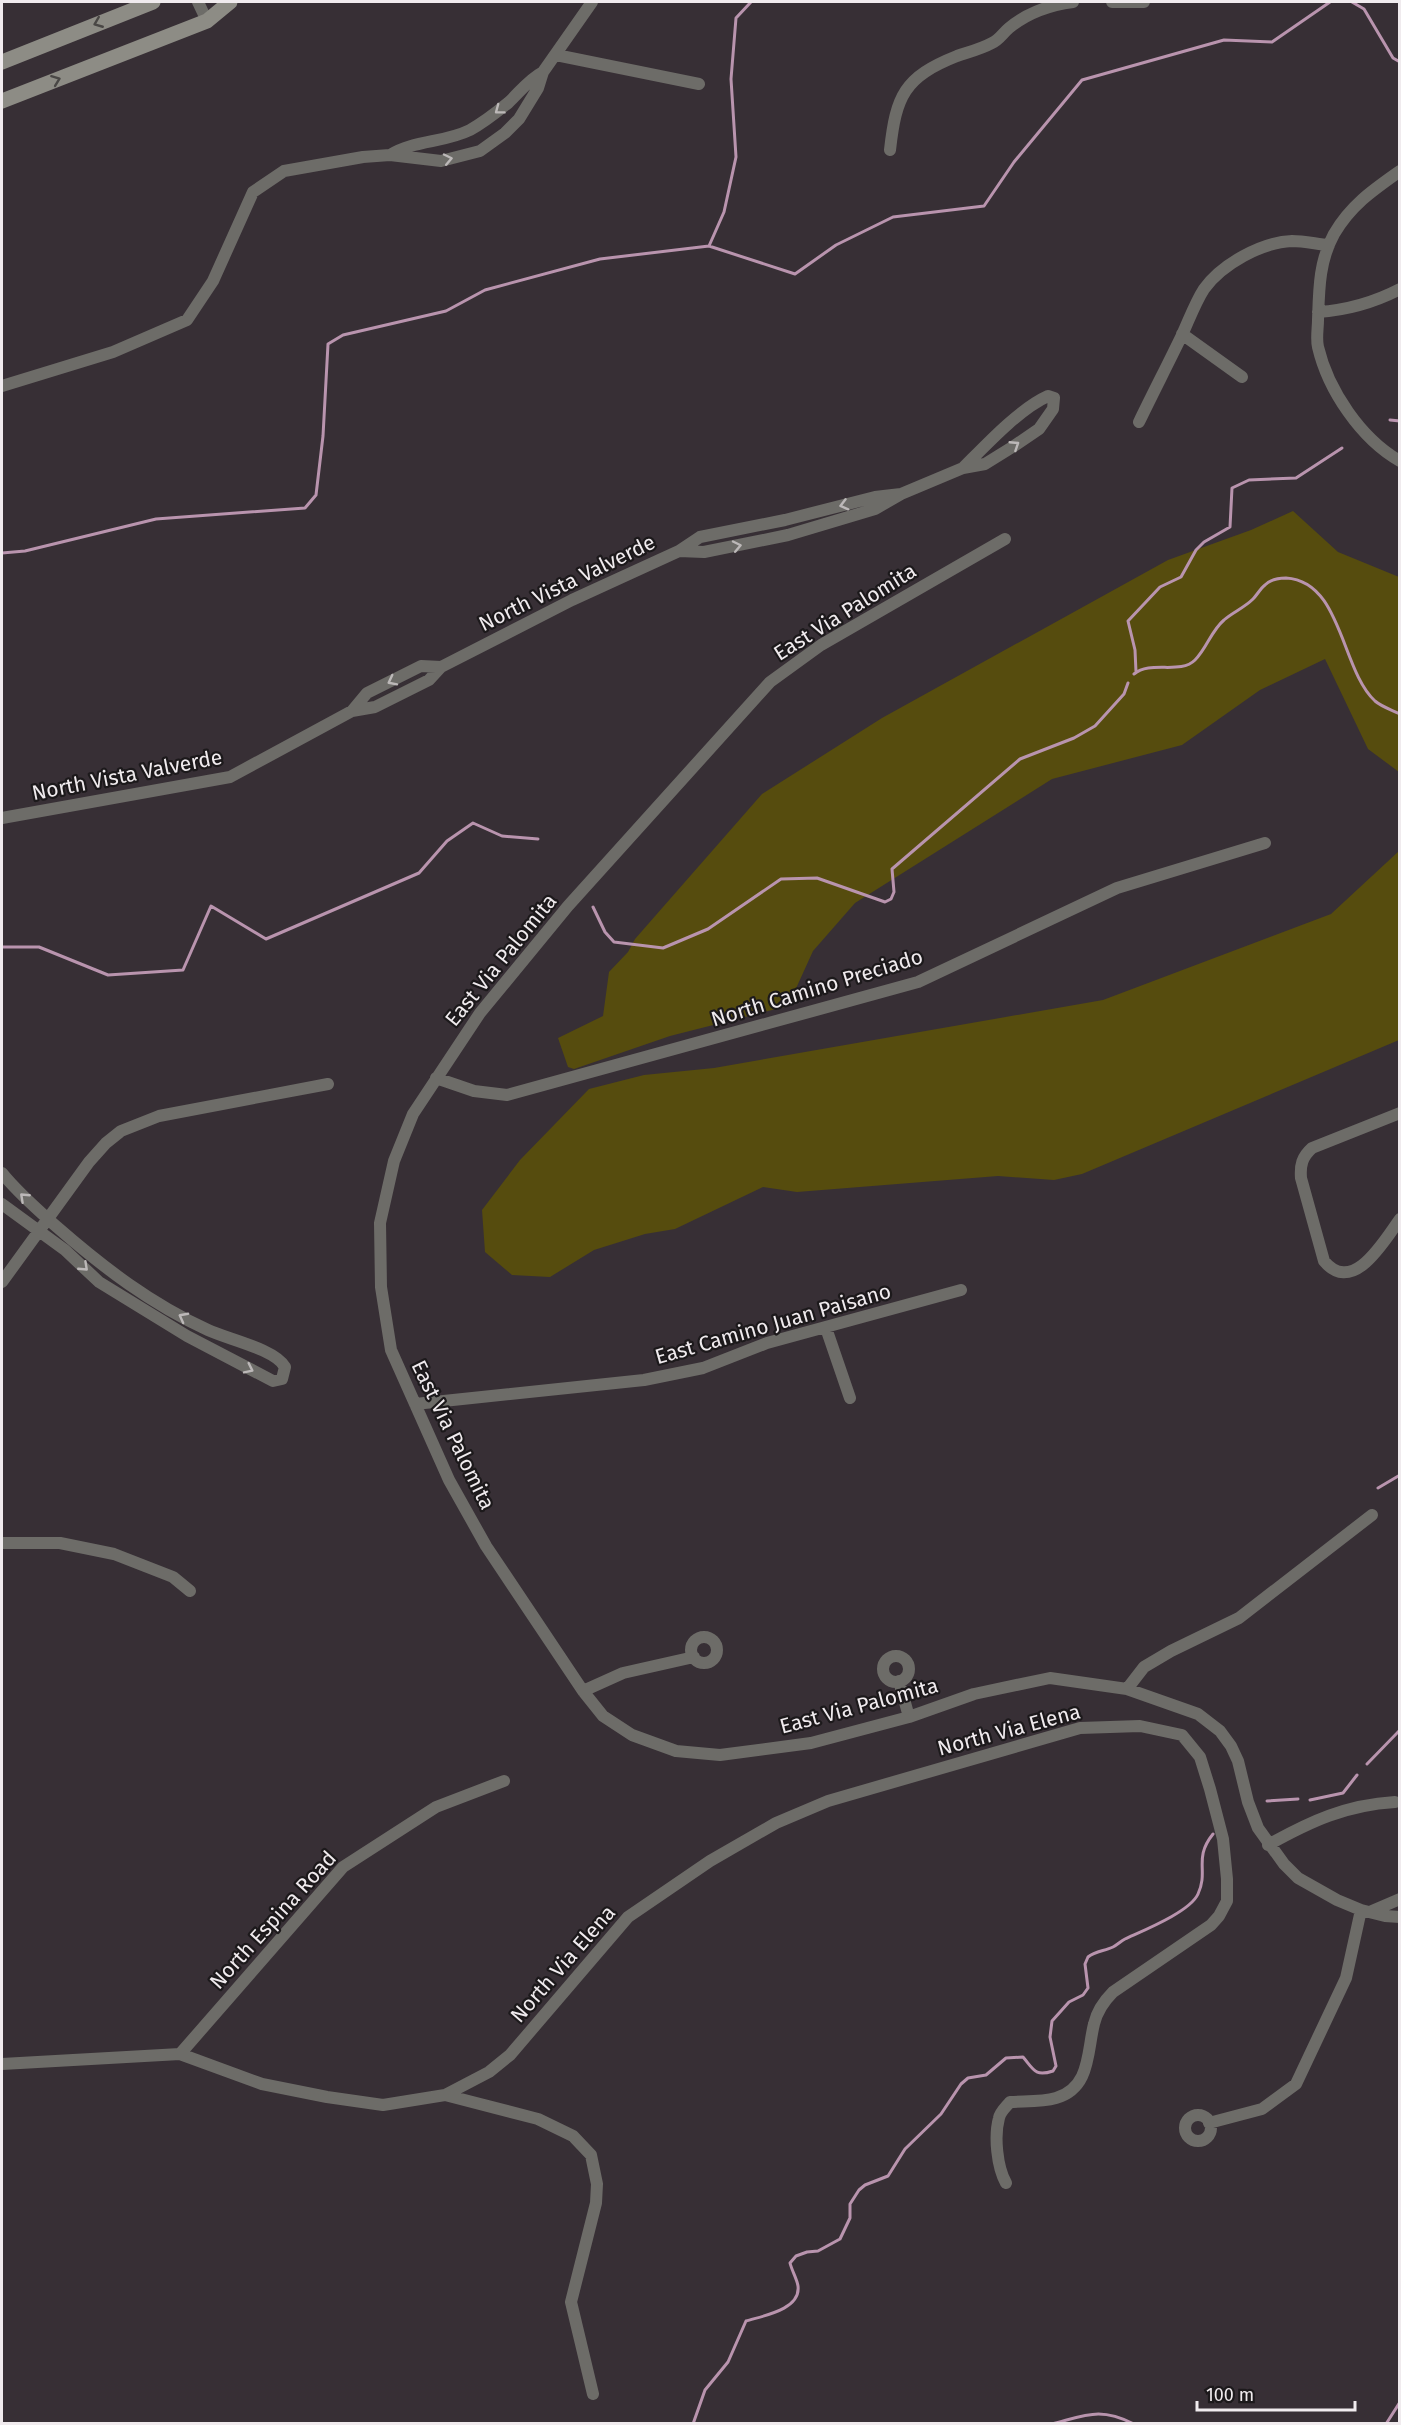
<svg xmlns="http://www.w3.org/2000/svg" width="1401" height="2425" font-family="'Fira Sans',sans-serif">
	<rect width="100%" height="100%" fill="#372f35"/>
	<path fill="#564c0e" d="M1293,511L1338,552L1399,577V772L1368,749L1325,659L1260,690L1182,745L1052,779L855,903L813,951L788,1006L670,1036L574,1069L568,1067L558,1038L603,1016L609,972L628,952L635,939L762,794L882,718L1168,560L1251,530Z
		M1399,851V1040L1082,1174L1054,1180L998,1176L797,1192L763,1187L675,1229L645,1234L594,1250L550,1277L512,1275L485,1252L482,1210L520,1160L589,1089L644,1075L714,1068L1103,1000L1331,914Z"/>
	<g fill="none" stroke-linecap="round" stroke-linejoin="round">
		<path stroke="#b994ae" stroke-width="3" d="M1352,2L1364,9L1393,58L1400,62
			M709,246L795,274L836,245L893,217L984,206L1014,162L1082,80L1224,40L1272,42L1330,2
			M1390,420L1400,421
			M2,553L25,551L156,519L305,508L316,495L323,436L328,344L343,335L446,311L485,290L600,259L709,246L724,212L736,157L731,79L736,18L751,2
			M1136,672L1135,650L1128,621L1160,587L1181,577L1196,550L1204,542L1230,527L1232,488L1249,480L1296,478L1342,448
			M1134,674C1151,660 1180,675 1195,660C1207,648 1211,631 1224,620C1233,612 1244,608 1253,599C1257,595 1260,589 1265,585C1270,580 1279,578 1286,578C1342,581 1341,670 1375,701C1382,707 1392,710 1400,714
			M593,907L605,932L614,942L663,948L708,929L781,879L817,878L885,902L891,899L894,892L892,869L1020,759L1074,738L1095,726L1124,694L1128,683
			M2,947H39L108,975L183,970L211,906L266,939L419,873L447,841L473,823L502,836L538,839
			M1378,1488L1400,1475
			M1367,1764L1400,1730
			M1310,1800L1343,1793L1357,1775
			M1267,1801L1298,1799
			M693,2424L705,2390L728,2362L746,2321C762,2316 801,2310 798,2286C797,2279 792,2271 790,2263L796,2256L807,2252L818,2251L840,2239L850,2218V2204L859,2190L865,2185L888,2176L905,2149L941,2114L961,2084L968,2078L986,2075L1006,2058L1023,2057C1034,2070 1035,2077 1053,2071L1056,2066L1050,2037L1052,2021L1069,2002L1083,1995L1088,1988L1085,1964L1088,1957C1095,1951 1105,1951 1113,1947C1117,1945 1121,1941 1125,1939C1142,1931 1190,1912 1198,1894C1209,1870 1193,1859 1213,1834
			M1052,2424C1087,2415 1100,2407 1134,2424
			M1386,2424L1400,2402"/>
		<path stroke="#6d6c68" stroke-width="12" d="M198,2L207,21
			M1112,2H1144
			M556,55L699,84
			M890,150C896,96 904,77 957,56C969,52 981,49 992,43C999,40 1003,33 1009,28C1027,13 1050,5 1073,2
			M390,155C414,140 444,143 470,130C483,123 497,112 508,103C520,92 528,80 543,72
			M1400,171C1373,190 1351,205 1334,234C1319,261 1319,290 1318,320C1318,328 1316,339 1318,347C1328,390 1361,439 1400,461
			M1318,312C1348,310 1373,303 1400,289
			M1182,334L1242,377
			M2,386L113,352L187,320L213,281L253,192L284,171L363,157L390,155L441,161L480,151L505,133L519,119L538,88L543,72L592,2
			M1139,422C1153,393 1168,364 1182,335C1189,320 1195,303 1204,289C1222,264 1262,242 1292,241C1304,241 1317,244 1329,245
			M1005,539L821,645L770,682L568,906L480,1013L413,1114L394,1161L380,1223L381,1287L391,1350L449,1480L486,1546L583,1691L603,1716L632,1735L676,1751L720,1755L811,1743L909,1717L974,1694L1050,1678L1127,1689L1198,1714L1220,1731L1231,1746L1238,1761L1248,1802L1258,1828L1284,1864L1298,1878L1337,1900L1361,1910L1385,1916L1400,1917
			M679,551L704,552L788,535L875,509L901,494L963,468L985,464L1014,446L1039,429L1053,409L1054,398L1048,396C1019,409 985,446 963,468
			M352,711L367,693L421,666L441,667
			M2,818L230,777L352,711L375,707L429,680L441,667L572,600L679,551L700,537L785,520L875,497L901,494
			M436,1078L474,1091L507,1095L918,982L1117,888L1265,843
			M1400,1113L1312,1148C1302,1157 1300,1165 1301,1178L1324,1261C1353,1296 1384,1241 1400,1219
			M2,1173C18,1193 38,1210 57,1227C104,1268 151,1304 208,1330C227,1339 275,1349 285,1367L282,1379L273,1381L187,1336L99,1282L65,1250L2,1204
			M2,1282L89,1162L106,1143L121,1131L159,1116L328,1084
			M826,1328L850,1398
			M415,1404L644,1380L703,1368L767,1343L961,1290
			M2,1543H60L114,1554L173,1577L190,1591
			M691 1650a13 13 0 1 1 26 0a13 13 0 1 1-26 0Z
			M883 1669a13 13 0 1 1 26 0a13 13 0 1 1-26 0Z
			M899,1681L909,1717
			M1127,1689L1144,1667L1171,1651L1239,1618L1372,1515
			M583,1691L623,1673L694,1657
			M1268,1845C1311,1821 1346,1805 1395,1802
			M1372,1911L1400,1899
			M180,2054L343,1867L436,1807L504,1781
			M2,2064L180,2054L262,2084L327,2097L383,2105L445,2095L489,2072L510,2055L628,1917L710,1861L776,1823L828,1801L1080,1728L1140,1726L1182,1735L1200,1757L1210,1789L1223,1839L1227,1879V1901L1219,1916L1211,1925L1113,1992C1104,2001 1097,2011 1094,2024C1087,2051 1091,2088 1056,2098C1042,2102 1025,2101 1010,2102C1006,2107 1000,2112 999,2118C994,2136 997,2167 1006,2183
			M445,2095L538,2119L573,2136L591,2155L597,2184L596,2203L571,2302L593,2394
			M1185 2128a13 13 0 1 1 26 0a13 13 0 1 1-26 0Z
			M1209,2123L1262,2109L1296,2084L1346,1978L1361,1910"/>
		<path stroke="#8d8c85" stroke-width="15" d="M2,62L153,2
			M2,101L207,21L230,2"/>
	</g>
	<defs><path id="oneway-chevron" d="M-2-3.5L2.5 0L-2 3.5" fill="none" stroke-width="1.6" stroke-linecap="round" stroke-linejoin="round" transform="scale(1.5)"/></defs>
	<g stroke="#494745">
		<use href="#oneway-chevron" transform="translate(98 23) rotate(158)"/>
		<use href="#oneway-chevron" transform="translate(56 80) rotate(-21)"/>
	</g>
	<g stroke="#bcb8b8">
		<use href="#oneway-chevron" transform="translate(499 110) rotate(143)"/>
		<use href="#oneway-chevron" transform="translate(448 159) rotate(-12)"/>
		<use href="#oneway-chevron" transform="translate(1015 445) rotate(-33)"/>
		<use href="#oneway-chevron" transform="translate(844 505) rotate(165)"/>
		<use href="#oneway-chevron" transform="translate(737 546) rotate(-12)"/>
		<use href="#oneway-chevron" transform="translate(392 681) rotate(153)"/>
		<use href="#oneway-chevron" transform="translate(24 1197) rotate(-137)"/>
		<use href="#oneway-chevron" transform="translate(84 1267) rotate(43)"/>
		<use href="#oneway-chevron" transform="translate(183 1317) rotate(-152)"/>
		<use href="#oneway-chevron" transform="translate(249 1369) rotate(26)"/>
	</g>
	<g text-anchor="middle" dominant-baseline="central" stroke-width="4.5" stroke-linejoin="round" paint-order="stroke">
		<g font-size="21" fill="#f0ebee" stroke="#1c191b">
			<text transform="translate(567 583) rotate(-26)">North Vista Valverde</text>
			<text transform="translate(845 612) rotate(-32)">East Via Palomita</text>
			<text transform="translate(127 775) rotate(-11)">North Vista Valverde</text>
			<text transform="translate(501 960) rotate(-51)">East Via Palomita</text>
			<text transform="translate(817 988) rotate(-17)">North Camino Preciado</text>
			<text transform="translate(773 1324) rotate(-16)">East Camino Juan Paisano</text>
			<text transform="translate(453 1435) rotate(64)">East Via Palomita</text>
			<text transform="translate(859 1706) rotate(-15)">East Via Palomita</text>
			<text transform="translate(1009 1730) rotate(-15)">North Via Elena</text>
			<text transform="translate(273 1920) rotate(-48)">North Espina Road</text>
			<text transform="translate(563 1964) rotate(-49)">North Via Elena</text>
		</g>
	</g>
	<rect width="1401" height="2425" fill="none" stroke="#f0ebee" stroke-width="6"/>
	<path d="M1197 2401v9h158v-9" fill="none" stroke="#f0ebee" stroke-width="3"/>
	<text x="1206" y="2401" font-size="18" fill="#f0ebee" stroke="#1c191b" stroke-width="4.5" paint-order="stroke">100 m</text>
</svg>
